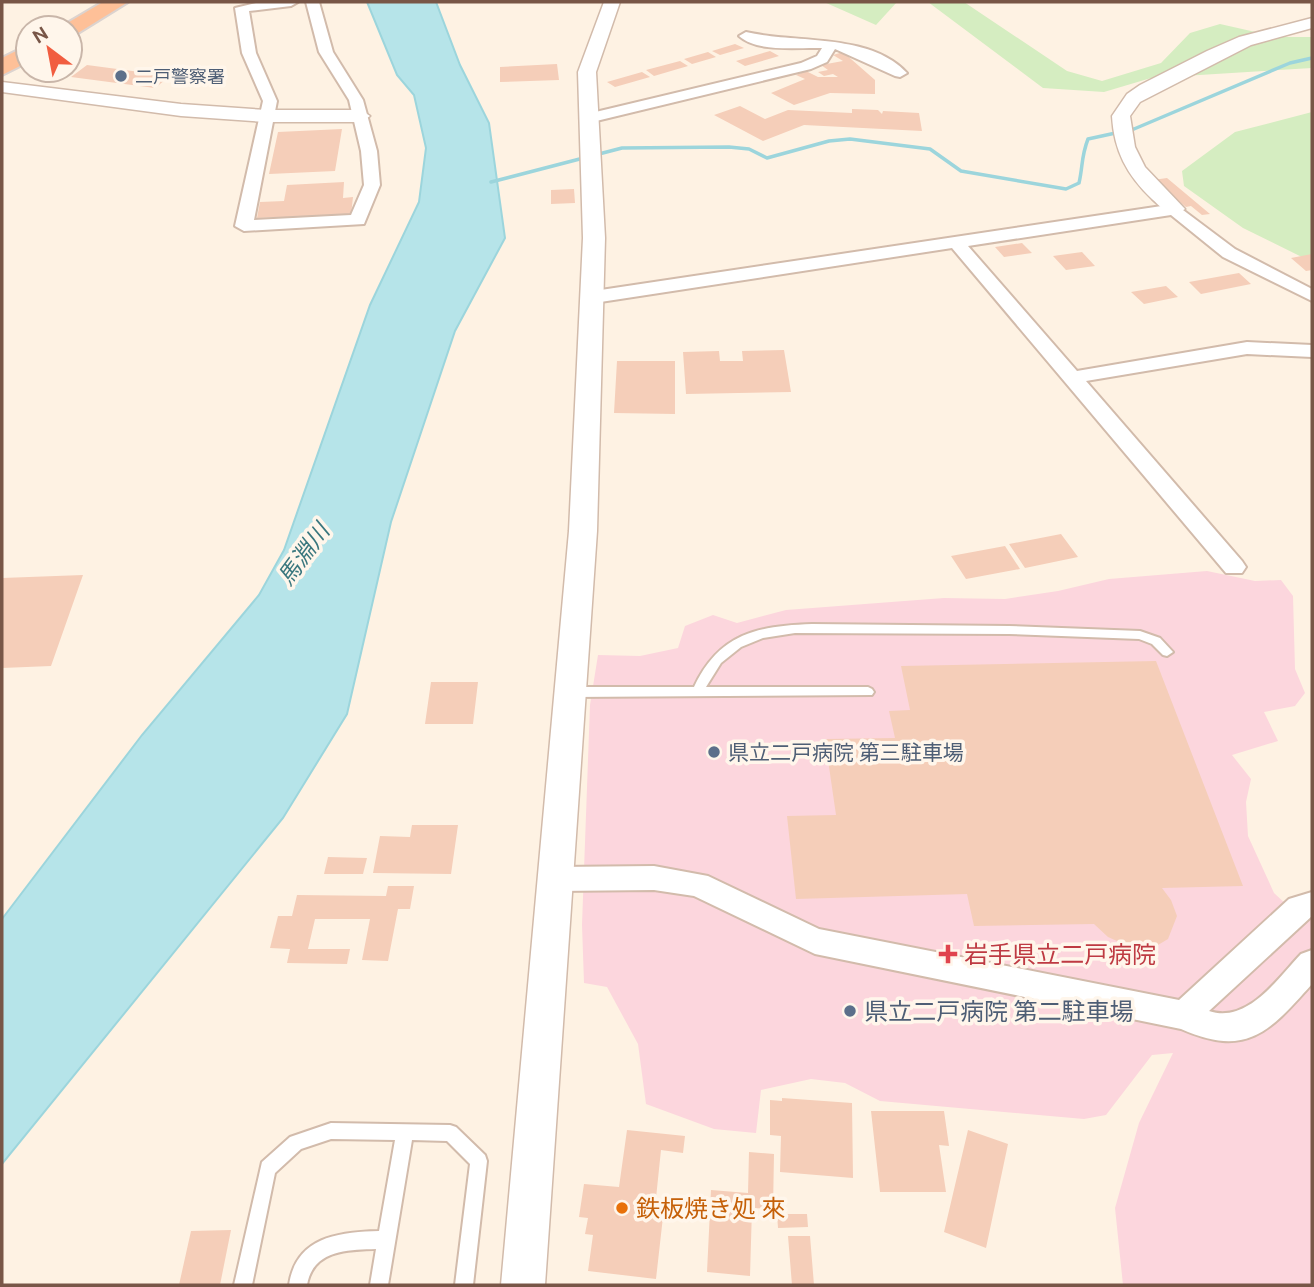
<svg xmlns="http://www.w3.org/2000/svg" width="1314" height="1287" font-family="Ubuntu,'Noto Sans JP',sans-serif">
	<rect width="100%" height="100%" fill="#fef2e3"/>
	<path fill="#fcd6dd" d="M1207,571L1255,581L1281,580L1293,596L1295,669L1305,693L1295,706L1264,712L1278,741L1232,755L1251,779L1246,802L1248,836L1274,893L1303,920L1312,919V1285H1123L1115,1208L1139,1123L1173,1053L1152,1055L1106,1115L1084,1119L880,1101L845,1083L811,1079L761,1090L756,1133L714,1129L646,1104L638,1044L607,987L584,983L582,925L590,705L598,655L640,656L678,648L685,626L713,615L737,623L786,610L944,598L1005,599L1058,591L1109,579Z"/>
	<path fill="#d5edc1" d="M824,2H897L876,25Z
		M928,2H964L1067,71L1102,81L1161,63L1190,33L1220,24L1277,37H1312V68L1151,78L1104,92L1043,88Z
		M1312,112V262L1243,228L1184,186L1182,171L1235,132Z"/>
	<path fill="#b6e4e9" stroke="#9cd5dc" stroke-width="2" d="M367,2H436L460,65L489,123L505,238L455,331L391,522L347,714L283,818L2,1164V919L142,735L259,595L284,550L370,305L419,202L426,148L414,95L397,75Z"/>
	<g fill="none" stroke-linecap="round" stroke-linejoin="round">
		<path stroke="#9cd5dc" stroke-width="3.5" d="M491,182L622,148L729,147L749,149L767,158L829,141L850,139L930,149L961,171L1066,189L1079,183C1083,166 1081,157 1088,139L1134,129L1290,63L1312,58"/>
	</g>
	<path fill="#f5ceb9" d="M735,44L744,48L720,55L712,51Z
		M770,51L779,56L745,66L736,61Z
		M708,52L716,57L692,64L684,59Z
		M843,52L875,80V94L830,93L794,105L771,93L805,79L796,75L806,71L818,77H838L833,74L824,76L818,72L828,70L821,65L843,61L833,55Z
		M680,61L688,66L654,76L646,70Z
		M557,64L559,80L500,82V67Z
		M87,65L170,76L155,88L71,77Z
		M642,72L650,77L615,87L607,82Z
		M740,106L765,119L788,110L852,113V109L878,110L882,114L883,111L919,113L922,131L804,125L763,141L714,115Z
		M342,129L335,171L269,174L278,132Z
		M1167,178L1210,214L1202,215L1191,206L1186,207L1153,180Z
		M344,182L343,198L353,197L351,215L257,218L260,202L284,201L287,185Z
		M574,189L575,203L551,204V190Z
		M1022,243L1032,253L1004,257L995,247Z
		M1082,252L1095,266L1066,270L1053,256Z
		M1312,254V270L1306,271L1291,258Z
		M1239,273L1251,284L1201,294L1189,282Z
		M1166,286L1178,297L1144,304L1131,292Z
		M784,350L791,392L686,394L683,352L719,351L720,361H743L742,351Z
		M617,361H675V414L614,413Z
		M1061,534L1078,557L1025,568L1009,544Z
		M1005,546L1020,569L966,579L951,556Z
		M83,575L51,666L2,668V578Z
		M1156,661L1243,886L1162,888L1171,900L1177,916L1168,939L1153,948L1137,950L1108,937L1094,924L974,926L967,894L796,899L787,816L836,815L825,739L895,738L889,711L910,710L901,666Z
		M431,682H478L473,724H425Z
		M412,825H458L451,874L373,873L380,836L410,837Z
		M328,857L367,858L363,874H324Z
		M388,886H414L410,909H398L388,961L362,960L370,919H315L308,949H350L347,964L287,963L290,949L270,948L278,916H292L297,895L386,896Z
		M782,1098L852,1103L853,1178L780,1172L781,1136L770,1135V1100L782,1101Z
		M871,1111H944L949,1146L939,1145L946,1192H880Z
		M627,1130L685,1136L683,1153L661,1150L656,1198L665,1199L656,1279L588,1271L593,1235L585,1234L588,1218L579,1217L584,1184L619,1187Z
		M968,1130L1008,1144L986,1248L944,1232Z
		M749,1152L774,1154L773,1209L752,1208L750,1276L707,1272L711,1190L748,1193Z
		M777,1214H807L808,1227L778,1228Z
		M231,1230L220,1285H179L191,1231Z
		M788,1236H810L814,1285H792Z"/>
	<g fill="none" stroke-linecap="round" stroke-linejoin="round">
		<g stroke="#d2bbab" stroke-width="4">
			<path id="service" d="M812,624L1009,626L1140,631L1160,638L1173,652L1167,656L1163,655L1152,644L1139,639L1009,634L795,633L763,638L741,647L721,663L706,687H868L872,689L874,692L872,695L571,697L567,695L565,692L567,689L571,687H694C719,634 756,626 812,624Z
				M331,1123L450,1125L456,1127L485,1155L487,1161L473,1285H455L470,1164L447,1141L412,1140L388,1285H370L376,1249C347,1250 313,1250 307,1285H289C296,1237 338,1232 379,1231L395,1140L331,1139L301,1149L275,1173L252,1285H234L262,1162L290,1137Z"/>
		</g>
		<g stroke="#d2bbab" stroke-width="4">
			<path id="minor" d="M260,2H298L291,6L249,11L256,53L277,101L254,220L351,215L364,185L361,151L349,100L319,52L306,2H319L333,52L363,100L377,151L380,185L364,224L244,231L235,226L263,101L242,53L235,8Z
				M746,32C795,44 869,32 907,73L900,77L895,76L835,49L827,62L811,69L588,123L580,118L583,115L801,63L817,56L822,48C798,47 758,53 739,36Z
				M1175,204L1235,249L1312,289V301L1223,257L1171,215L968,246L1077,371L1247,342L1312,345V357L1247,354L1086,381L1242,561L1246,567L1242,573H1226L952,248L594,303L585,297L594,291Z
				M654,866L708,876L819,929L1179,1000L1289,899L1312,892V916L1209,1011C1248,1024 1278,978 1301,954L1312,950V984C1269,1032 1247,1058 1181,1029L815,954L694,896L654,890L557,891L547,888L543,879L547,870L557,867Z"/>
		</g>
		<g stroke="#d2bbab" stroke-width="3">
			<path id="tertiary" d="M604,2H620L596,72L605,238L597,531L545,1285H501L569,531L583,238L578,72Z
				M1312,18V28L1251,45L1140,102L1130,116L1135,147L1145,167L1185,209L1175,215C1165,213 1160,206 1152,199C1127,175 1114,151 1112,116L1127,94L1140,85L1207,51L1239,37Z
				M2,82L181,104L266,110H361L370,116L361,122H266L181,116L2,92Z"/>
		</g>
		<g stroke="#dcd3cf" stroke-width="4">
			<path id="trunk" d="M103,2H128L78,33L70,34V28H59Z
				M28,45V62L2,75V58Z"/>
		</g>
		<use href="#service" fill="#fff" fill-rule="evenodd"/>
		<use href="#minor" fill="#fff" fill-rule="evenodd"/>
		<use href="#tertiary" fill="#fff" fill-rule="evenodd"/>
		<use href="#trunk" fill="#fec098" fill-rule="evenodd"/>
	</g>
	<g fill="#5c6f8a" stroke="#fff6eb" stroke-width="2.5">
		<circle cx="121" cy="76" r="7"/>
		<circle cx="714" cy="752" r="7"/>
		<circle cx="850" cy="1011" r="7"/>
	</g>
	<path fill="#e0444e" stroke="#fff6eb" stroke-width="2.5" d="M944.5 943.5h7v7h7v7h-7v7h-7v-7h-7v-7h7z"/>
	<circle fill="#e8710a" stroke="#fff6eb" stroke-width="2.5" cx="622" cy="1208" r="7"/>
	<g text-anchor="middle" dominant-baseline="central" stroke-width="7" stroke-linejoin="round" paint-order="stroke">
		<g font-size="18" fill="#4e5e75" stroke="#fff6eb" text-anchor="start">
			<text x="135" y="76">二戸警察署</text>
		</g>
		<g font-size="21" fill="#4e5e75" stroke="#fff6eb" text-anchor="start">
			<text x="728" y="752">県立二戸病院 第三駐車場</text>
		</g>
		<g font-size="23" font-style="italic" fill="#3a777e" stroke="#fff6eb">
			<text transform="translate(303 554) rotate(-54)">馬淵川</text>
		</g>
		<g font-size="24" fill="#be3a42" stroke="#fff6eb" text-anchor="start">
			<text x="964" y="954">岩手県立二戸病院</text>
		</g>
		<g font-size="24" fill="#4e5e75" stroke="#fff6eb" text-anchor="start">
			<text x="864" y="1011">県立二戸病院 第二駐車場</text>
		</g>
		<g font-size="24" fill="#c56008" stroke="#fff6eb" text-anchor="start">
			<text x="636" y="1208">鉄板焼き処 來</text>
		</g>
	</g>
	<rect width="1314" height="1287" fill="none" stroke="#785647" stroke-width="7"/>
	<g transform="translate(49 49) rotate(328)"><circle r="33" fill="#fff6eb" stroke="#c9b6a9" stroke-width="2"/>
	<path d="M0-5L12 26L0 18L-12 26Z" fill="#f15d40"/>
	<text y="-10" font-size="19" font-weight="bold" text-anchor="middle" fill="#785647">N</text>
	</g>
</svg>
